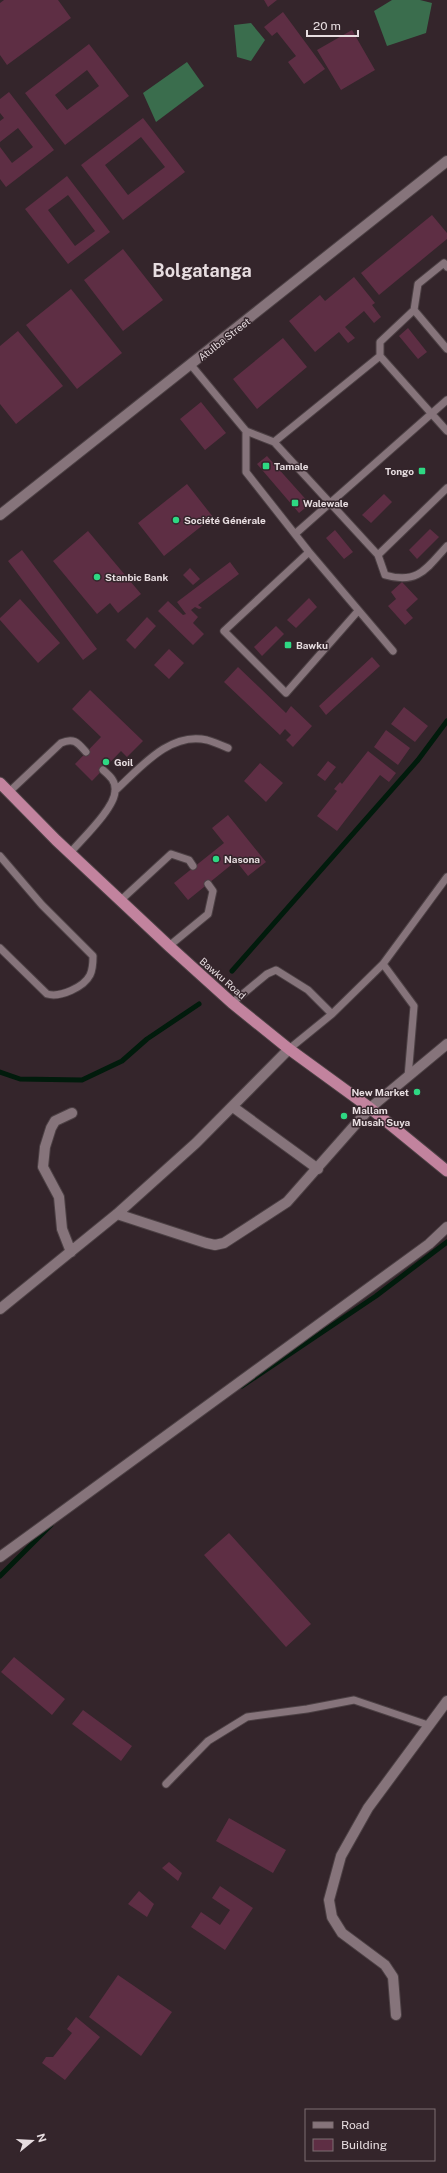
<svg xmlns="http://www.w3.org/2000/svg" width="447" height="2173" font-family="'Public Sans',sans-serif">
	<rect width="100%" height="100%" fill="#34252b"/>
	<path fill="#3a6d4d" d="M392,0H420L432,3L426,33L387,46L374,11Z
		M251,23L265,40L251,61L237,57L234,25Z
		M187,62L204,86L156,122L143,93Z"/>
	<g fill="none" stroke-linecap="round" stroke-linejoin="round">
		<path stroke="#011b0c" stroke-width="5" d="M232,971L418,760L447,721
			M0,1072L20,1079L82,1080L122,1061L147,1039L199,1004
			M242,1386L376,1296L447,1242
			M0,1576L51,1525"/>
	</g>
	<path fill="#5e2e44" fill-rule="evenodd" d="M4,0H58L71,18L7,65L0,55V3Z
		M264,0H277L268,7Z
		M283,12L325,69L304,84L288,62L296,56L277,32L272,36L264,27Z
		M352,30L375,70L341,90L317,50Z
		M89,44L129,96L65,145L25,93ZM87,70L99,86L67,110L55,95Z
		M9,92L54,150L6,187L0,179V147L12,163L33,147L18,128L0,142V121L4,118L0,113V99Z
		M143,118L185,172L123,220L81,165ZM141,137L165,167L128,195L105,165Z
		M67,176L110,232L68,264L25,209ZM68,195L95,231L75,246L48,210Z
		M432,215L447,233V239L379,295L361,273Z
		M123,249L163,300L123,331L84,280Z
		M354,277L375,303L372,305L381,317L374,323L364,311L345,327L355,338L348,343L339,332L315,352L289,321L320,295L325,301Z
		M71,289L122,353L77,389L26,325Z
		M408,328L427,352L418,359L399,336Z
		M18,331L63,386L16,424L0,404V346Z
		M283,338L307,367L257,409L233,379Z
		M201,402L226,433L205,450L180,419Z
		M267,456L310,504L299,513L257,464Z
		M187,484L213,517L164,556L138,523Z
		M384,494L392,502L371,523L362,515Z
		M430,529L439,537L417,559L409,550Z
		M335,530L353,552L344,559L326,538Z
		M88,531L141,594L118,613L110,603L97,614L53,561Z
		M22,550L97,649L83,660L8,561Z
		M230,562L239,574L198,605L202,608L199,609L195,607L191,610L198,617L193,623L204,634L193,645L158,611L168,601L183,615L186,614L177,602Z
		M190,568L200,579L193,585L183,575Z
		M402,582L418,599L406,610L413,618L405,625L388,606L396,599L391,592Z
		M309,598L317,607L296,628L287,620Z
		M20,599L60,643L38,663L0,620V618Z
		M147,617L156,626L135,649L126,640Z
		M276,626L284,634L262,656L254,647Z
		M169,649L184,663L169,679L154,665Z
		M372,657L380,666L326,715L319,706Z
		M238,667L286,713L291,706L312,726L293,747L286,740L291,735L285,729L280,735L224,682Z
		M90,690L143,741L127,757L121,751L92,781L75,764L101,737L72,709Z
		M404,707L428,726L415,742L391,724Z
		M386,730L410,748L398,765L374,747Z
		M368,751L396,773L389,782L380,775L337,831L317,816L337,791L334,789L340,782L342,784Z
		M328,761L336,767L325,781L317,775Z
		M260,763L283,783L266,802L244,781Z
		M228,815L266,862L248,876L236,861L188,900L174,883L224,843L212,828Z
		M229,1533L311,1624L286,1647L204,1555Z
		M14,1657L65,1699L52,1715L1,1672Z
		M83,1710L132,1746L121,1761L72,1724Z
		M229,1818L286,1850L273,1873L216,1841Z
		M169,1862L182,1873L178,1881L162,1868Z
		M220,1886L253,1908L225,1950L191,1927L201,1912L220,1925L230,1910L212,1898Z
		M139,1891L154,1904L147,1917L128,1904Z
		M118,1975L172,2012L141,2056L89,2017Z
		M76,2017L100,2037L65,2080L42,2063L46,2057H53L72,2033L67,2029Z"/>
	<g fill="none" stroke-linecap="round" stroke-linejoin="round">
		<g stroke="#4c4044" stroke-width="9">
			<path id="service" d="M414,310L418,284L444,263L447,267
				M447,349L414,310L380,342V356L447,431
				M191,365L246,431L274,442L378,555L385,575C418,585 427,568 447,546
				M246,431V472L309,552L393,651
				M274,442L380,356
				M295,534L447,400
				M309,552L224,631L286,693L358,611
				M378,555L447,488
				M115,791C140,768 170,731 207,740C214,742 221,745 228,748
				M9,792L61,743C74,737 78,743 86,752
				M70,853C81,840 115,808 115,791C116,781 110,776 103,770
				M0,856L42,905L93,956C93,963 93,969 90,975C84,987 60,998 47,994L0,948
				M121,900L171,854L189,860L193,866
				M169,946L208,914L213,891L208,884
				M383,964L414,1006L408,1077
				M232,1003L267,974L276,970L308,990L332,1014
				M289,1049L332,1014L383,964L447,877
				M166,1784L208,1741L247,1717L307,1709L354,1700L428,1725"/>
		</g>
		<g stroke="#4c4044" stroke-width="12">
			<path id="minor" d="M233,1107L318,1169
				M117,1214L206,1243L215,1245L224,1243L287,1202L370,1108L447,1044
				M71,1252L62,1229L59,1197L43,1167L45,1147L51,1128L55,1121L72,1113
				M0,1309L117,1214L196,1143L289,1049
				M0,1557L429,1244L447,1227
				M396,2015L393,1977L385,1965L342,1933L332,1917L329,1900L341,1856L368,1808L447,1701"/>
		</g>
		<g stroke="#4c4044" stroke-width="12">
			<path id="tertiary" d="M0,515L447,161"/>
		</g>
		<g stroke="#4c4044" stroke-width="13">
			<path id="trunk" d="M0,783L56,840L169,946L232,1003L289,1049L370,1108L447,1171"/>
		</g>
		<use href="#service" stroke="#86747b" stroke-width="7"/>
		<use href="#minor" stroke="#86747b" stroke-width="10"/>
		<use href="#tertiary" stroke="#86747b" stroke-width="10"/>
		<use href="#trunk" stroke="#c2839e" stroke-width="11"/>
	</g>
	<g fill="#2ed883" stroke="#34252b" stroke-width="1.5">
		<rect x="262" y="462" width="8" height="8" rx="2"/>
		<rect x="418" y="467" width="8" height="8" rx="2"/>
		<rect x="291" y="499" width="8" height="8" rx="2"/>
		<circle cx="176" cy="520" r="4"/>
		<circle cx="97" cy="577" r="4"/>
		<rect x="284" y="641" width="8" height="8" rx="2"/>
		<circle cx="106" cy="762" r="4"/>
		<circle cx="216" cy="859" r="4"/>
		<circle cx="417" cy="1092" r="4"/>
		<circle cx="344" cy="1116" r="4"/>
	</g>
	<g text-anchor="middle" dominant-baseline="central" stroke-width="3" stroke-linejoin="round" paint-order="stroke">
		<g font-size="10" fill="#e7dde0" stroke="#34252b">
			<text transform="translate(224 339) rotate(-38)">Atulba Street</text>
			<text transform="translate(223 978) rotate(41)">Bawku Road</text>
		</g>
		<g font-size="10" font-weight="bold" fill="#e7dde0" stroke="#34252b" text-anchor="start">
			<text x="274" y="466">Tamale</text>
			<text x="414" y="471" text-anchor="end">Tongo</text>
			<text x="303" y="503">Walewale</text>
			<text x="184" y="520">Société Générale</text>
			<text x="105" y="577">Stanbic Bank</text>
			<text x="296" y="645">Bawku</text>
			<text x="114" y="762">Goil</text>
			<text x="224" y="859">Nasona</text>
			<text x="409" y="1092" text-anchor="end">New Market</text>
			<text x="352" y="1110">Mallam<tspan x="352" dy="12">Musah Suya</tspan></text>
		</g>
		<g font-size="18" font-weight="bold" fill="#e7dde0" stroke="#34252b">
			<text x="202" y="270">Bolgatanga</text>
		</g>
	</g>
	<rect x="305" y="2109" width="130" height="52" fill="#34252b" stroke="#7c6f73"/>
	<rect x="313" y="2122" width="20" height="6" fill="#86747b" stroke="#7c6f73"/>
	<text x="341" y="2129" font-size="12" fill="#e7dde0">Road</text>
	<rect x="313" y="2139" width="20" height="12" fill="#5e2e44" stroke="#7c6f73"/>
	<text x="341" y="2149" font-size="12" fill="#e7dde0">Building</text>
	<g transform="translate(32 2141) rotate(72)" stroke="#34252b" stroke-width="3" paint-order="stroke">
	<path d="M0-3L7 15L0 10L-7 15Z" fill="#e7dde0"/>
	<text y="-6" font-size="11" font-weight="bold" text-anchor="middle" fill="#e7dde0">N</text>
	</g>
	<path d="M307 30v6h51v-6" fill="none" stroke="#e7dde0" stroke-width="2"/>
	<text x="313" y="30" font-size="12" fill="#e7dde0" stroke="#34252b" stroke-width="3" paint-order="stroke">20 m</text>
</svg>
